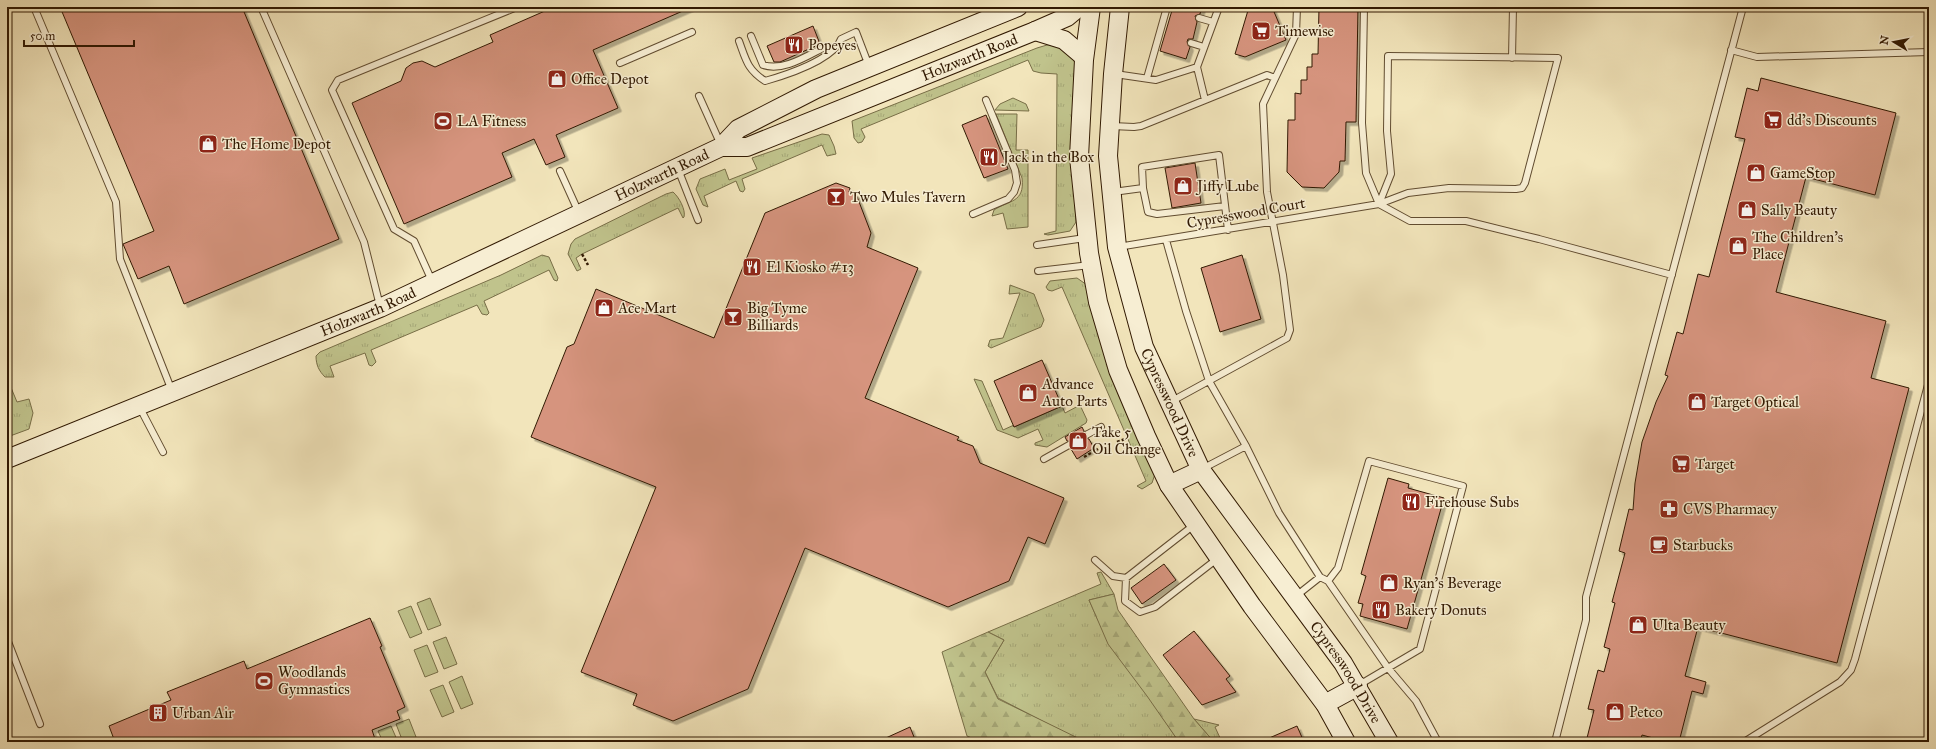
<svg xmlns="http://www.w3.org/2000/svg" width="1936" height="749" font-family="'IM FELL Great Primer',serif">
	<defs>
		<pattern id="grass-tufts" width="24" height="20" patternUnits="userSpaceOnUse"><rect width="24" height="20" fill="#c0c38c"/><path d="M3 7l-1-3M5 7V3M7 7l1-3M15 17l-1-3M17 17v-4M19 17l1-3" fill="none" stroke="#a5a777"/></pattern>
		<pattern id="forest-firs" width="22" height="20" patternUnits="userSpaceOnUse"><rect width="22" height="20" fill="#c0c38c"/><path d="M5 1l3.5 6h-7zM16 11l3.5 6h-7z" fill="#a5a777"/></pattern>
		<filter id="shadow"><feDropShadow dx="3.5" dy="3.5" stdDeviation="0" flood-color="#0004"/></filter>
	</defs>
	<rect width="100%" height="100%" fill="#f2e5bb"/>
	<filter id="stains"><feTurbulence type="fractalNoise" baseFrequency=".005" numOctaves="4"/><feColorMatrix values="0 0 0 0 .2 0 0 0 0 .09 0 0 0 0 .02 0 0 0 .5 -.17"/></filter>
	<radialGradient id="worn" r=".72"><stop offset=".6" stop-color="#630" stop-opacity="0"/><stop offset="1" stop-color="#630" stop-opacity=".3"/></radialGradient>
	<path fill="url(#grass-tufts)" stroke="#786e47" d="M1056,44L1072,53L1075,64L1072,154L1076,222L1070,231L1048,235L1044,234L1056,231L1057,74L1041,73L1033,71L1028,60L861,129L865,137L862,142L858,143L854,138L852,121L1037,48L1047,45Z
		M1013,98L1026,104L1029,111L995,110L1000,104Z
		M996,114H1017L1016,150H1028V227L1007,229L1003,213L992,216L994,210C1009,200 1025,203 1022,178Z
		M822,134L829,135L834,146L836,154L827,156L822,145L742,179L745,189L743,192L740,191L736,181L704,196L708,207L703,205L696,189L700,179L725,169L729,180L757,169L752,158Z
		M673,192C679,197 686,210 684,217L683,218L678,208L582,254L576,258L581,269L577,271L568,254L571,244L575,239L666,194Z
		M542,255L549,257L558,278L557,281L554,280L549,270L484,301L489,313L487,315L482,314L477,305L371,350L376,362L372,366L369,365L365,353L330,366L334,377H325C319,371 316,365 316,356L320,352L501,275Z
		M1077,278L1087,285L1155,474L1152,483L1142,489L1137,486L1146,481L1062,287L1052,291L1048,290L1046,287L1050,281Z
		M1010,285L1034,294L1044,320L1041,327L991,348L988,346L990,340L1003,338L1020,293L1009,294Z
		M7,378L17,402L29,399L33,413L29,429L10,436L7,435Z
		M974,379L982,381L1003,430L1014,425V427L1062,406L1065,413L1080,405L1087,420L1086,423L1047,447L1035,445V443L1043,440L1038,429L1018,438L997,430Z
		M1101,572L1114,594L1089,600L1098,620L1179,742H1086L1081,741L998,698L985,672L1004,640L988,632L1101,584L1097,573Z
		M1194,719L1219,725L1215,727L1221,740L1214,742Z"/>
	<path fill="url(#forest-firs)" stroke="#786e47" d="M1114,594L1118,610L1194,719L1214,742H1179L1147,696L1108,644L1089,600Z
		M988,632L1004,640L985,672L998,699L1086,742H981L967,736L942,652Z"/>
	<path fill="#c0c38c" stroke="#786e47" d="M430,598L441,625L428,630L417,603Z
		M411,606L422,633L410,638L398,611Z
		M446,637L457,664L444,669L433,642Z
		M427,645L438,672L425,677L414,650Z
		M462,676L473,704L461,709L449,682Z
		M443,685L454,712L442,717L430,690Z
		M409,719L418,742H403L396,724Z
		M391,726L398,742H383L378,731Z"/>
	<path fill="#d6947e" stroke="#311902" filter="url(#shadow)" d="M60,7H242L339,239L184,304L169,266L138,279L123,244L154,231Z
		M554,7H692L593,50L618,108L556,135L565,157L546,165L534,139L502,153L512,177L404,224L352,103L401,81L406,68L413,63L422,61L435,67L493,42L490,35Z
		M1173,7H1202L1200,14L1195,16L1197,22L1193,39H1188L1187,42L1190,47L1186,59L1160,51Z
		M1249,7H1272L1286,40L1245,57L1235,54Z
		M1319,7H1358L1356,122H1346L1345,161H1340L1339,172L1324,188L1302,187L1287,172L1288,120H1295V93L1301,94V80H1307V67H1312V54H1318Z
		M813,26L820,44L780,62H774L767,46Z
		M1761,78L1896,113L1875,195L1806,177L1776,292L1886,321L1871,378L1909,388L1837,663L1698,627L1685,676L1706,682L1703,694L1692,691L1679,742H1668L1642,735L1640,742H1586L1594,710L1588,709L1598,670L1604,672L1610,649L1604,647L1615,603L1612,602L1625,553L1619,551L1629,509L1633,510L1635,483L1642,442L1656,402L1668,376L1665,375L1677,332L1683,334L1698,274L1709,277L1745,139L1735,137L1747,88L1758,91Z
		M986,115L1008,169L984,178L962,125Z
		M1195,163L1201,203L1172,208L1165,168Z
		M836,183L850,188L849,192L856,194L871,233L867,247L918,268L865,398L959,437L957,440L973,446L980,463L1064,498L1045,544L1028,537L1009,581L948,607L805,548L748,689L673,721L633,705L637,694L581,672L656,487L531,437L567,347L574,344L596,289L714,338L765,213Z
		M1242,255L1261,319L1220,332L1201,268Z
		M1042,360L1062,406L1014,427L994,381Z
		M1082,427L1084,431L1082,434V437L1089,439L1094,448L1077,459L1071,449L1073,442L1067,441L1065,437Z
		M1388,478L1409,484L1408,488L1444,498L1407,629L1360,616L1363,604L1358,603L1366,576L1361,574Z
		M1164,564L1176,580L1142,604L1131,588Z
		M370,618L382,646L380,647L405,707L397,711L400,719L372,730L376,742H115L109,726L171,700L167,692L244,661L247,669Z
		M1194,631L1230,676L1226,679L1236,692L1202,705L1163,655Z
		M1297,726L1304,742H1260Z
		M910,727L916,742H877Z"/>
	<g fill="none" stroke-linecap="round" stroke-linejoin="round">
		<g stroke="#614c30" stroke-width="8">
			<path id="lane" d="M34,7L116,202L120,259L172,391
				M261,7L364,242L380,306
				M1364,7L1362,123L1366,173L1379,204L1410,221H1466L1539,239L1672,275
				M1199,18L1213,22
				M751,36L763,65C784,72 808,55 827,46L833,48
				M739,41C746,60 747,69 765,81C786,75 833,60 841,39L856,32L869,66
				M1191,43L1204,47
				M1731,50L1757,57L1929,52
				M1512,58L1513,7
				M620,63L692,32
				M1197,67L1205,100
				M1115,74L1156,80L1197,67L1219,7
				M1147,78L1167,7
				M699,96L721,145
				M1112,126L1134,127L1141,126L1267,75L1275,78
				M678,169L698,220
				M560,171L579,213
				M1143,188L1148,212L1157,214L1225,206
				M1113,192L1143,188L1142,167L1219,155L1228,230
				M973,214L1008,199L1014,192L1017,183L1015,170L986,100
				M1166,240L1186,311L1209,381L1246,446L1279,513L1320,577L1328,581L1388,668L1416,701L1438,742
				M1037,245L1085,238
				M1118,247L1379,204L1408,193L1449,188L1516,189L1522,188L1525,183L1558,58L1388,56L1387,131L1391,174L1379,204
				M1038,271L1090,265
				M432,281L414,241L394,229L332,90L338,80L517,7
				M1172,401L1287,338L1290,330L1283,275L1267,192L1263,104L1296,34L1297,7
				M140,408L163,452
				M1086,435L1101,427
				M1044,459L1069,445
				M1202,469L1246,446
				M1194,525L1126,578L1125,601L1140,612L1155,607L1217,559
				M1095,560L1113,576L1126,578
				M1328,581L1338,568L1369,461L1463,486L1420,649L1359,685
				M1296,596L1320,577
				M7,639L40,724
				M1555,742L1586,620V597L1743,7
				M1744,742L1840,682L1851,670L1855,659L1929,381"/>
		</g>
		<g stroke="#311902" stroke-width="20">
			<g id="secondary">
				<path d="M1091,7L1084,60L1079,157L1089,253L1098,302L1118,370L1146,436L1169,485L1252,606L1325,704L1346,742"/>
				<path id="s1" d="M1120,7L1113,74L1108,156L1117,247L1144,347L1201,470L1343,663L1389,742"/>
				<path d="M1035,31L1064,40L1084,57"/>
				<path id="s2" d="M721,147H747L1035,31L1067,17L1079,7"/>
				<path id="s3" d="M7,459L380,308L721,147L738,129L816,89L1018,7"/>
				<path d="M1169,485L1201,470"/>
				<path d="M1325,704L1358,686"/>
			</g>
		</g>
		<path stroke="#311902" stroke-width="2.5" stroke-dasharray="3 2" stroke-linecap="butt" d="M582,254L588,265
			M1117,442L1128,438
			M1084,457L1098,449"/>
		<use href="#lane" stroke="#f7eed3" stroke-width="6"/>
		<use href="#secondary" stroke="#f7eed3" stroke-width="18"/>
	</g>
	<defs>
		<g id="supermarket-square" transform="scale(1)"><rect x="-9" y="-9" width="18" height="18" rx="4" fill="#8f2418" stroke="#f7eed3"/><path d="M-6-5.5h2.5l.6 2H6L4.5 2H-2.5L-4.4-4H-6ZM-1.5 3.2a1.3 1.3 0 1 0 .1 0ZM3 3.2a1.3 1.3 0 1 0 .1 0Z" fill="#fff"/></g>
		<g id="restaurant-square" transform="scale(1)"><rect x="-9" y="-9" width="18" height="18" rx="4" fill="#8f2418" stroke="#f7eed3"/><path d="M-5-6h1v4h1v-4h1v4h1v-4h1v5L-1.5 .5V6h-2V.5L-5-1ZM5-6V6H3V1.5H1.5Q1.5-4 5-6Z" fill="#fff"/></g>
		<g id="shop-square" transform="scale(1)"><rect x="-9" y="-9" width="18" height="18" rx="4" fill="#8f2418" stroke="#f7eed3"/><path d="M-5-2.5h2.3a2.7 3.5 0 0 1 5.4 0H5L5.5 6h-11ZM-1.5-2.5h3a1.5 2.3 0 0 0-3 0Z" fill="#fff"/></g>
		<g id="stadium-square" transform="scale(1)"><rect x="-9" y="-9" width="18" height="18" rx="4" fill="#8f2418" stroke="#f7eed3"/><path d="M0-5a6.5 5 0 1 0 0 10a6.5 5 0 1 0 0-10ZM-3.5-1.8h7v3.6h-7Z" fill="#fff"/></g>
		<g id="bar-square" transform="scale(1)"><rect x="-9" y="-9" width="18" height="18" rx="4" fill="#8f2418" stroke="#f7eed3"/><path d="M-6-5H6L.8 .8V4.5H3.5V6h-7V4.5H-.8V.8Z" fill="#fff"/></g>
		<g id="pharmacy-square" transform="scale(1)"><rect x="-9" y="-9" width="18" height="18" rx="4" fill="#8f2418" stroke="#f7eed3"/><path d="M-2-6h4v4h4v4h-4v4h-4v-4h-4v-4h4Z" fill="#fff"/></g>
		<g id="cafe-square" transform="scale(1)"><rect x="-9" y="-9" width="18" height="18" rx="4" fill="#8f2418" stroke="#f7eed3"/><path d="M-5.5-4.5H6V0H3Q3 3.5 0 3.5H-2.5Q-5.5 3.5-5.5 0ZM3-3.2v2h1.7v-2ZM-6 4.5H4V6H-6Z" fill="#fff"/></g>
		<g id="building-square" transform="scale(1)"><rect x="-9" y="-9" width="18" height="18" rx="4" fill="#8f2418" stroke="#f7eed3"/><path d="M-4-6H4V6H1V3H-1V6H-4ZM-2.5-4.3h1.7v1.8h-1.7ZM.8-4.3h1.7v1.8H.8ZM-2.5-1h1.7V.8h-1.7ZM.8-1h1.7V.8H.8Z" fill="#fff"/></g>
	</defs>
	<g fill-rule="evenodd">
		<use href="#supermarket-square" x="1261" y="31"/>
		<use href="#restaurant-square" x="794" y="45"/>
		<use href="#shop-square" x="557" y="79"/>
		<use href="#supermarket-square" x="1773" y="120"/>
		<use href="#stadium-square" x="443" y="121"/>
		<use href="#shop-square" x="208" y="144"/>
		<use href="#restaurant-square" x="989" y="157"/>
		<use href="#shop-square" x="1756" y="173"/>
		<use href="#shop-square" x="1183" y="186"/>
		<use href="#bar-square" x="836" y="197"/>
		<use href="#shop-square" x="1747" y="210"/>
		<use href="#shop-square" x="1738" y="246"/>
		<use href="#restaurant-square" x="752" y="267"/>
		<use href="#shop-square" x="604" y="308"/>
		<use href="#bar-square" x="733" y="317"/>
		<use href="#shop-square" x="1028" y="393"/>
		<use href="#shop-square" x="1697" y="402"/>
		<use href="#shop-square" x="1078" y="441"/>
		<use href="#supermarket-square" x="1681" y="464"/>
		<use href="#restaurant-square" x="1411" y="502"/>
		<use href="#pharmacy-square" x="1669" y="509"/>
		<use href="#cafe-square" x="1659" y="545"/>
		<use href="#shop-square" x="1389" y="583"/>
		<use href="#restaurant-square" x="1381" y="610"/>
		<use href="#shop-square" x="1638" y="625"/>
		<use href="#stadium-square" x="264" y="681"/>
		<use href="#shop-square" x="1615" y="712"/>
		<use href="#building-square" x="158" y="713"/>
	</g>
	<g text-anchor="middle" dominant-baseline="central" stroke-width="3" stroke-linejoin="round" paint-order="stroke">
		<g font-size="15" fill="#311902" stroke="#f7eed3" text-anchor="start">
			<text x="1275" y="31">Timewise</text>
			<text x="808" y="45">Popeyes</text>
			<text x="571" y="79">Office Depot</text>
			<text x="1787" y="120">dd's Discounts</text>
			<text x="457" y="121">LA Fitness</text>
			<text x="222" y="144">The Home Depot</text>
			<text x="1003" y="157">Jack in the Box</text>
			<text x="1770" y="173">GameStop</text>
			<text x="1197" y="186">Jiffy Lube</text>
			<text x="850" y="197">Two Mules Tavern</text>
			<text x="1761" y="210">Sally Beauty</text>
			<text x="1752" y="237">The Children's<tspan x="1752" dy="17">Place</tspan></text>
			<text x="766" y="267">El Kiosko #13</text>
			<text x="618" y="308">Ace Mart</text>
			<text x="747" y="308">Big Tyme<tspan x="747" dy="17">Billiards</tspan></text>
			<text x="1042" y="384">Advance<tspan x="1042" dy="17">Auto Parts</tspan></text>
			<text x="1711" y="402">Target Optical</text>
			<text x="1092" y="432">Take 5<tspan x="1092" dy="17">Oil Change</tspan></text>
			<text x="1695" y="464">Target</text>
			<text x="1425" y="502">Firehouse Subs</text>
			<text x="1683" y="509">CVS Pharmacy</text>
			<text x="1673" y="545">Starbucks</text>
			<text x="1403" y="583">Ryan's Beverage</text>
			<text x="1395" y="610">Bakery Donuts</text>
			<text x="1652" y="625">Ulta Beauty</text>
			<text x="278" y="672">Woodlands<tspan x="278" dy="17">Gymnastics</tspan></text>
			<text x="1629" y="712">Petco</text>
			<text x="172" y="713">Urban Air</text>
		</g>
		<g font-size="15" fill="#311902" stroke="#f7eed3">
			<text stroke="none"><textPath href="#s2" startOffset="266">Holzwarth Road</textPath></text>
			<text stroke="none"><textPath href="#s3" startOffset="714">Holzwarth Road</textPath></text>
			<text transform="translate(1246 213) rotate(-10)">Cypresswood Court</text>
			<text stroke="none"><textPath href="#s3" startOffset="390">Holzwarth Road</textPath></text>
			<text stroke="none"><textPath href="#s1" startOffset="406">Cypresswood Drive</textPath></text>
			<text stroke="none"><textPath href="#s1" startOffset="729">Cypresswood Drive</textPath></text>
		</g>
	</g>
	<rect width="1936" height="749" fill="none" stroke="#f2e5bb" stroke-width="24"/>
	<rect x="8" y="8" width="1920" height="733" fill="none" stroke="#311902" stroke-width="2"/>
	<rect x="12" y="12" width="1912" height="725" fill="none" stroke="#311902"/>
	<g transform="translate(1894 42) rotate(280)" stroke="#f7eed3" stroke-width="3" paint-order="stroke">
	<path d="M0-3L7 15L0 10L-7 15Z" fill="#311902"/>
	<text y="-6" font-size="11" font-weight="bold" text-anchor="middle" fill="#311902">N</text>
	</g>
	<path d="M24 40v6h110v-6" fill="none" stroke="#311902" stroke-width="2"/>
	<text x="30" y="40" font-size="12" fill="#311902" stroke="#f7eed3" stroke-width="3" paint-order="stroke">50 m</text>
	<rect width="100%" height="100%" filter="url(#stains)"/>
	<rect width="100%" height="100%" fill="url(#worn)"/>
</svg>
